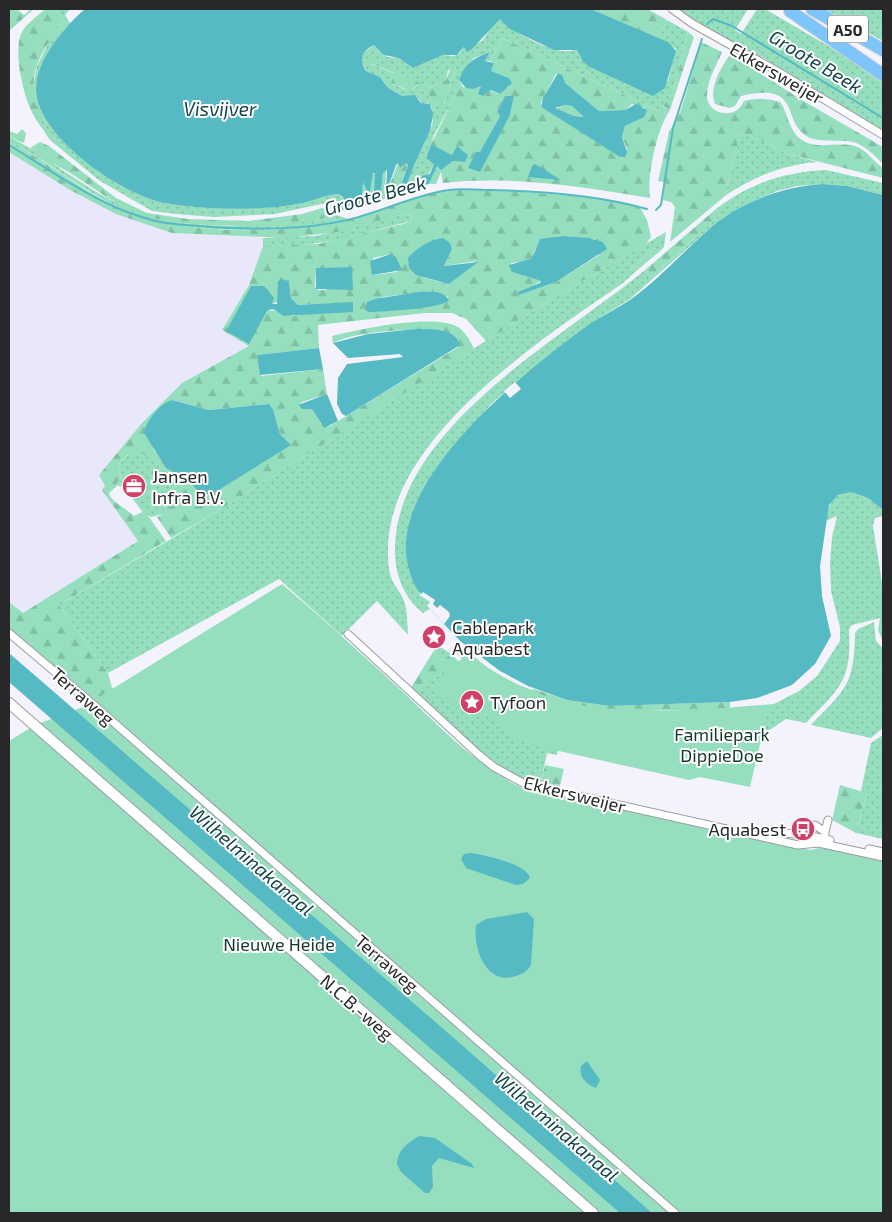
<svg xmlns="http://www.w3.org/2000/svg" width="892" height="1222" font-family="'Exo 2',sans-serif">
	<defs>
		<pattern id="grass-dots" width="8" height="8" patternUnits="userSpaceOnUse" patternTransform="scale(1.25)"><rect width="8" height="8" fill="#95dfbe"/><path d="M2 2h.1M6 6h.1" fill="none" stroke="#80bfa3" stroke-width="1.8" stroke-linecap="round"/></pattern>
		<pattern id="forest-firs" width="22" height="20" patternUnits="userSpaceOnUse" patternTransform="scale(1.25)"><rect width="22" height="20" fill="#95dfbe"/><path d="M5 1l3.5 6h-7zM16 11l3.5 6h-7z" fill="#80bfa3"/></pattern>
	</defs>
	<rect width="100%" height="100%" fill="#f4f3fd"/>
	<path fill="#e9e8fa" d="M9,146L55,176L172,233L263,238V246L249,285L222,330L250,346L182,383L142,423L99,475L105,486L103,491L138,541L74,583L9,622Z"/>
	<path fill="url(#grass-dots)" d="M56,9H70L65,15L70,23C54,40 34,69 36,94C41,139 124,196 165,203C204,210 258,211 298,204C311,202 324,195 338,194L343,198L345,206L349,209L341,211L332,203H326L275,214L214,217L176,214L152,211L100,181L50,140L35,118L33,86L37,66L51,38L65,22Z
		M677,9H748L735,30L741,34L757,9H765L883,78V132L762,57C731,48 703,27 677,9Z
		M825,9H883V41Z
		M500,19C516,33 540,47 562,51C567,52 572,50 577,50L583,62L668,81L676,49L658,38L667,20L688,32L673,92L663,107L670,110L667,115L502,38L490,61H485L490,52L474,58L461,75L452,102L434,135L426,157L434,164C427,181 414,187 398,194L407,184L415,163L430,131L433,122L431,105H438L440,101L444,104L456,68L448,70L446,80L430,88L370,61L371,64L395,74L393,84L404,89L412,90L416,86L431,97L427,103L423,104L416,96H402L387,87L380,77L366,71L361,59L364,52L374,45L387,57L399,58L413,68L443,55L454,56L460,53L464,47L466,48L482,41L495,22Z
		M740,133L773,145L785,153L817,162C782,165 753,177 725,196Z
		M9,136C49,158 86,190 129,209C182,233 277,227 333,217L334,214L348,219C285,232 182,237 123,210C83,191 48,161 9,141Z
		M826,170L883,183V195L847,186L822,184L797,186L777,191L749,203L708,230L630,299L593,322L514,384L492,403L443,459L414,509L420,595L430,602V609L423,613C402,597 394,571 395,546C399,426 563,338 645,270L651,277L720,215L716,209C750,183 784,172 826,170Z
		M405,214L412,215L411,221L338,240L296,246H263V238L316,236Z
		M666,232L664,247L660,251L654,248L631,269L634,273L623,283C541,340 389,437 388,549C388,559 388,572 393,582C396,588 402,594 404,601C408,611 407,625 408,635L377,601L342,636L279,579L108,673L59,605L215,513L555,297Z
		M137,452H142L152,459L159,457L169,470L183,478L168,494L152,495L163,514L152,517L145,515L132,498L134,494L126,483L120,487L116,482L122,478C113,465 124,454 137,452Z
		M851,492L868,498L883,510V516L875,518L873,526L883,589V640L878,631L880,618L852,625L849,629C852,681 840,688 806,723L786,719L767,732L726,724L508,701L452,649L458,643L489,669L516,684L567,703L703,715L736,707L774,704L799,691L817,676L840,641V627L831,591L830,563L832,537L837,516L826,521C828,505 832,493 851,492Z
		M874,622L876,641L883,648V728L871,738L811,725C846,689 854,685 855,633L858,629Z
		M436,648H442L451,654L443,661L433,652Z
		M447,668L564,723L557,755L547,753L540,786C491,774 451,727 415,694L427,680H434Z
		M883,735V839L856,833L867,794L861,791L871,743Z"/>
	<path fill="url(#forest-firs)" fill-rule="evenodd" d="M9,9H17L24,15L31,9H34L9,31Z
		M45,9H56L65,22C39,52 24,77 41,117L36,119C24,102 13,53 21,34C25,24 38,16 45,9Z
		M591,9H647L667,20L658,38Z
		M688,32L694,37L670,110L663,106L673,92Z
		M502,38L667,115C656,134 647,177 650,198C585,187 508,175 443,183L441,172L436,184H429L437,166L441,169L453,161L465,162V152L457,147L452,155L431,144L452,102L459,80L463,87L474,89L481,86L484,96L489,90L499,94L504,88L509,87V78L490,71L494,63L490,61ZM560,73L563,82L599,111L625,110L632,104L645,108L639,119L625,126L622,137L627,149L622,158L541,107V102L556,74ZM514,96L510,115L471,170L500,116L497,112L504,98Z
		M701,42L722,52C717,65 706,82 707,97C708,111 726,118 737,110C740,108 742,104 744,101C756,98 768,98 780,102C788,113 788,127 798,137C815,152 836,141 855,146C867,150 873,161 883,168V178L785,153L773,145L740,133L725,196L670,242L675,207L671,202L663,200L665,182L658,181L669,132L681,110Z
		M730,54L800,99L883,147V164C872,153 861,141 845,141C834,140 821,142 810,138C779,123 805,81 741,96L735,106L729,108L715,104C708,87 722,67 730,54Z
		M376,55L375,61L378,63L430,88L446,80L451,67L456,68L444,104L440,102L436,108L427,103L431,97L416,86L410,91L393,84L392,82L394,73L369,63L372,56Z
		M566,105L572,106L585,117L574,116L556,109Z
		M22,129L26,133L24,143L9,136V131L17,134Z
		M9,141C53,164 99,206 147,219C203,234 297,234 353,218C386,209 417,193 451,190C480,187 509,191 538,193C571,196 606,196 639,206L647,220L651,237L646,244L555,297L486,341L466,319L452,313H425L318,325L319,348L257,355L261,376L323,369L327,394L302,402L298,406L304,409L312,408L321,424L330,426L458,347L442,330C416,328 355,331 333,343L332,336C360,329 434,313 458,327C465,332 471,341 474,349L215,513L171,538L157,517L163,514L151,499L152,495L168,494L183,478L207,496L290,445L280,434L273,409L269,404L209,410L172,400L151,418L146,428L154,450L159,457L152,459L140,452C126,452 112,464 122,478L117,482L118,485L109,493C111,502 126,508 134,516L142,512L149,517L166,541L59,605L108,673L112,688L465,1012L9,630V602L23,613L138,541L102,490L105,486L99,475L142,423L182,383L249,346L222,330L249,285L263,246L318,244L403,224L411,221L412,215L405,214L337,232L287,238L172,233L116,214L70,190L9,152ZM563,236L595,239L599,255L556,282L519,295L541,281L512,272L511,263L527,261L533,256L536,248L555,237ZM431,241L452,249L444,266L476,261L449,284L425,278L416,250ZM391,254L397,272L372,275L373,258ZM352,267L326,290H318L315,287L316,269ZM289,281L291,298L298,305L354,303L294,316H284L277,310L267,311L272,304L278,302ZM430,291L448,297L445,303L405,309L366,304L383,297Z
		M40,142L49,146L116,198L147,213L188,219L249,221L302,214L322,208L329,210L334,216C290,229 193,229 148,217C118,208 92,186 65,170C54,164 40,157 30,148Z
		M398,163L400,167L405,163L408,164L398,194L362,207L363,182L368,195L372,174L375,173L381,193L383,173L386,170L385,192H387Z
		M716,209L720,215L651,277L645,270Z
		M654,248L660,251L634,273L631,269Z
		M433,652L443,661L451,654L467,670L461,674L447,668L434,680H427L415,694L410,689Z
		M534,689L567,700L609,706L730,702V708L716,722L702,710L612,711L567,703L529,691Z
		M545,765L564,769L559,790L540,786Z
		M840,785L867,793L856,833L832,820Z"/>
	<path fill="#95dfbe" d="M282,584C323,619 364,656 404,693C440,727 477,766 522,788L798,848L811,850L826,846L883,860V1213H9V741L35,725L83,707Z
		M468,653C566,730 654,709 769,706L750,787L700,777L689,780L532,745L510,735L484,713L471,721L446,697L441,700L429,688Z"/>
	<path fill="#56bac5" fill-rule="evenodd" d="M85,9H591L668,42L676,51L665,88L653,96L590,67L583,62L577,50H554L510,29L500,19L471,50L467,52L464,47L457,55H443L413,68L399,58L384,55L374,45C361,51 359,60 366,71L380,77L387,87L402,96L415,95L421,103L430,104L433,115L430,131L415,163L407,184L398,194L408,165L406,163L400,168L398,163L396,165L386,193L387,170L383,173L381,193L378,195L374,194L375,173H373L369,197L363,182L362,207L356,208L352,199L350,209L345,206L343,197L338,194C324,195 311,202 298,204C261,211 202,210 165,203C124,196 38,138 36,91C35,61 64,27 85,9Z
		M490,52L485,61L494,63L491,71L509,78L512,83L500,94L491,90L483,96L478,94L481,86L474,89L466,88L459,80C465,63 474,58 490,52Z
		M558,73L562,75L565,83L599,111L625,110L636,104L647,110L644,117L625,126L622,137L627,152L625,157H620L541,107L543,98ZM566,105L572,106L584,117L574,116L555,108Z
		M505,96H514L510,115L480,172L468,168L476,152H480L500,116L497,112Z
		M431,144L452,155L457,146L468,155L465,162L453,161L441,170L437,166L429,184L420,186L422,176L430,174L434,164L426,158Z
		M535,164L561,180L528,177L532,166Z
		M822,184L847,186L883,195V510L868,498L851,492L838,495L829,505L820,566L822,596L831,636L815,664L792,685L757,698L730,702L609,706L567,700L528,686L500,671L460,641L427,606L430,602C415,591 411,579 407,561C392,475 529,368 591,323C604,315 618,308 630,300C658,280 681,254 706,232C738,203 780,187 822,184Z
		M563,236L589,238L603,242L607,249L556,282L519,295L518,292L540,283L541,281L512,272L509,265L530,259L534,254L540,239Z
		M443,238L450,243L452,249L444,266L478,262L449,284L416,275L409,268L408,258C416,248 431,239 443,238Z
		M391,254L396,257L402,270L372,275L370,261Z
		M352,267L353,290L316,289V268Z
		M281,279L289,281L291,298L298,305L353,302V312L284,316C277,313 276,306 267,311L249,344L226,331L251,286H264L274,298L272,304H277L278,282Z
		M418,292C428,291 445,290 449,301C439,308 384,312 369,312L365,310L367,302L375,299Z
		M416,329C432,329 454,327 460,345L346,416L342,414L337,404L338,378L347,364L403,357L400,354L348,358L333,343L368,334Z
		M319,348L323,369L260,375L257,355Z
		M327,394L338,421L324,428L312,409H302L298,405Z
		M172,400L209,410L269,404L273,409L280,434L291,445L217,491L204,496L189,482L166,468L144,433C147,420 159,404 172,400Z
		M9,653L463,1046L652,1213H620L9,682Z
		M471,853C484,855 527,864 530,878L523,884L516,885L466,868L461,859L464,854Z
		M527,912L534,919L531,965C527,972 521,975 512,977C485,983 473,947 476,925L486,919Z
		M587,1061L600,1080L596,1088C587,1085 578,1076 581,1066Z
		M419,1136L435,1138L472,1164L474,1168L439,1158L432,1166L433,1187L429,1193H425L401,1172L397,1164C398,1149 408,1143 419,1136Z"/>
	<path fill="#f4f3fd" d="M515,382L521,389L510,398L504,391Z
		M423,592L435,600L433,604L437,608L440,605L449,612L450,616L444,624L427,606L430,602L420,595Z"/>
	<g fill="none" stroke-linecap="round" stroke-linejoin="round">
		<path stroke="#56bac5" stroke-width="2" d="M707,24L713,19L732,26L883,118
			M9,145C50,170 98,205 145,218C166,225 190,225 212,227C258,230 302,230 347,220C382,212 414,195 449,190C462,188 477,190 490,190C543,191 597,195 647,209
			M656,210L661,205L673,128L702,39"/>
		<g stroke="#9c9ca5" stroke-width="9">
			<path id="street" d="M672,9L693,24L777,71L883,135
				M9,633L88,700L675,1213
				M348,634L479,755L494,767L525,784L798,845L818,843
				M825,832L828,820
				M767,836L785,833L806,835L809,838
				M825,839V832L815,825L806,829V835L830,840
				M814,842L883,857
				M869,849L883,852"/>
		</g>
		<g stroke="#9c9ca5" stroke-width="12">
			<path id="secondary" d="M9,703L593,1213"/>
		</g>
		<g stroke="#d4d4d5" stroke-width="14">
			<path id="highway" d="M812,9L883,50
				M790,11L883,75"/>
		</g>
		<use href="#street" stroke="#fff" stroke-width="7"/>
		<use href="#secondary" stroke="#fff" stroke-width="10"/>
		<use href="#highway" stroke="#7dc5fb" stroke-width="12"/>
	</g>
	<defs>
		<g id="office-disc" transform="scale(1.25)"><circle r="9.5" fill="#cf4168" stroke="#fff"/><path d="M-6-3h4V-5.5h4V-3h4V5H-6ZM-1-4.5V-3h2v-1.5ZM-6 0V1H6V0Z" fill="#fff"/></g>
		<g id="sight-disc" transform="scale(1.25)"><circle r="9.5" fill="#cf4168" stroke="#fff"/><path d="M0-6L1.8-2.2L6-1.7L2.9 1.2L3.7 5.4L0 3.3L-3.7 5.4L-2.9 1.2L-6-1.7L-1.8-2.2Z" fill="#fff"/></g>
		<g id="bus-disc" transform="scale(1.25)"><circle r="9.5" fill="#cf4168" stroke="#fff"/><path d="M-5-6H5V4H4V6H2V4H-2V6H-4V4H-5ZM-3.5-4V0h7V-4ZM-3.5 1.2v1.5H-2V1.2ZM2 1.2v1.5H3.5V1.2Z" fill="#fff"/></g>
	</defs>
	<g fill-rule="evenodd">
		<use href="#office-disc" x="134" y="486"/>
		<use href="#sight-disc" x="434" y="637"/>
		<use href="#sight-disc" x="472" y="702"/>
		<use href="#bus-disc" x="803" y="829"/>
	</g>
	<g text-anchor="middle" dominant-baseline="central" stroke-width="4" stroke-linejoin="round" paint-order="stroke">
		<rect fill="#fff" stroke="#68686b" stroke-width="1" x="828" y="15.5" width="40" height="27" rx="4"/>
		<g font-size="16" font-weight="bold" fill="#28282b">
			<text x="848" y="29">A50</text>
		</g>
		<g font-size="18" fill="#28282b" stroke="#fff">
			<text transform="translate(777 73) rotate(30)">Ekkersweijer</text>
			<text transform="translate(83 696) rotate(41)">Terraweg</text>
			<text transform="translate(575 794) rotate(14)">Ekkersweijer</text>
			<text transform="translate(387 963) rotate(41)">Terraweg</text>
			<text transform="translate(357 1007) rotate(41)">N.C.B.-weg</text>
		</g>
		<g font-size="18" fill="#28282b" stroke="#fff" text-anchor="start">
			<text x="152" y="476">Jansen<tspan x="152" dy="21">Infra B.V.</tspan></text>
			<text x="452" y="627">Cablepark<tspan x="452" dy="21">Aquabest</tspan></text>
			<text x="490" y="702">Tyfoon</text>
			<text x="786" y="829" text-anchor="end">Aquabest</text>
		</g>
		<g font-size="18" fill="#14382a" stroke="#fff">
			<text x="722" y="734">Familiepark<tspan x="722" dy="21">DippieDoe</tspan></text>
			<text x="279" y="944">Nieuwe Heide</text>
		</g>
		<g font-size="19" font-style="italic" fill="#154348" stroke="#fff">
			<text transform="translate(816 61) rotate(31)">Groote Beek</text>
			<text x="220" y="108">Visvijver</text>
			<text transform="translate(375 195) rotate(-15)">Groote Beek</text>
			<text transform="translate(252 860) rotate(41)">Wilhelminakanaal</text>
			<text transform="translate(557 1126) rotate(41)">Wilhelminakanaal</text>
		</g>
	</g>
	<rect width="892" height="1222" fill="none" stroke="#28282b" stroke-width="20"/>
</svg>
